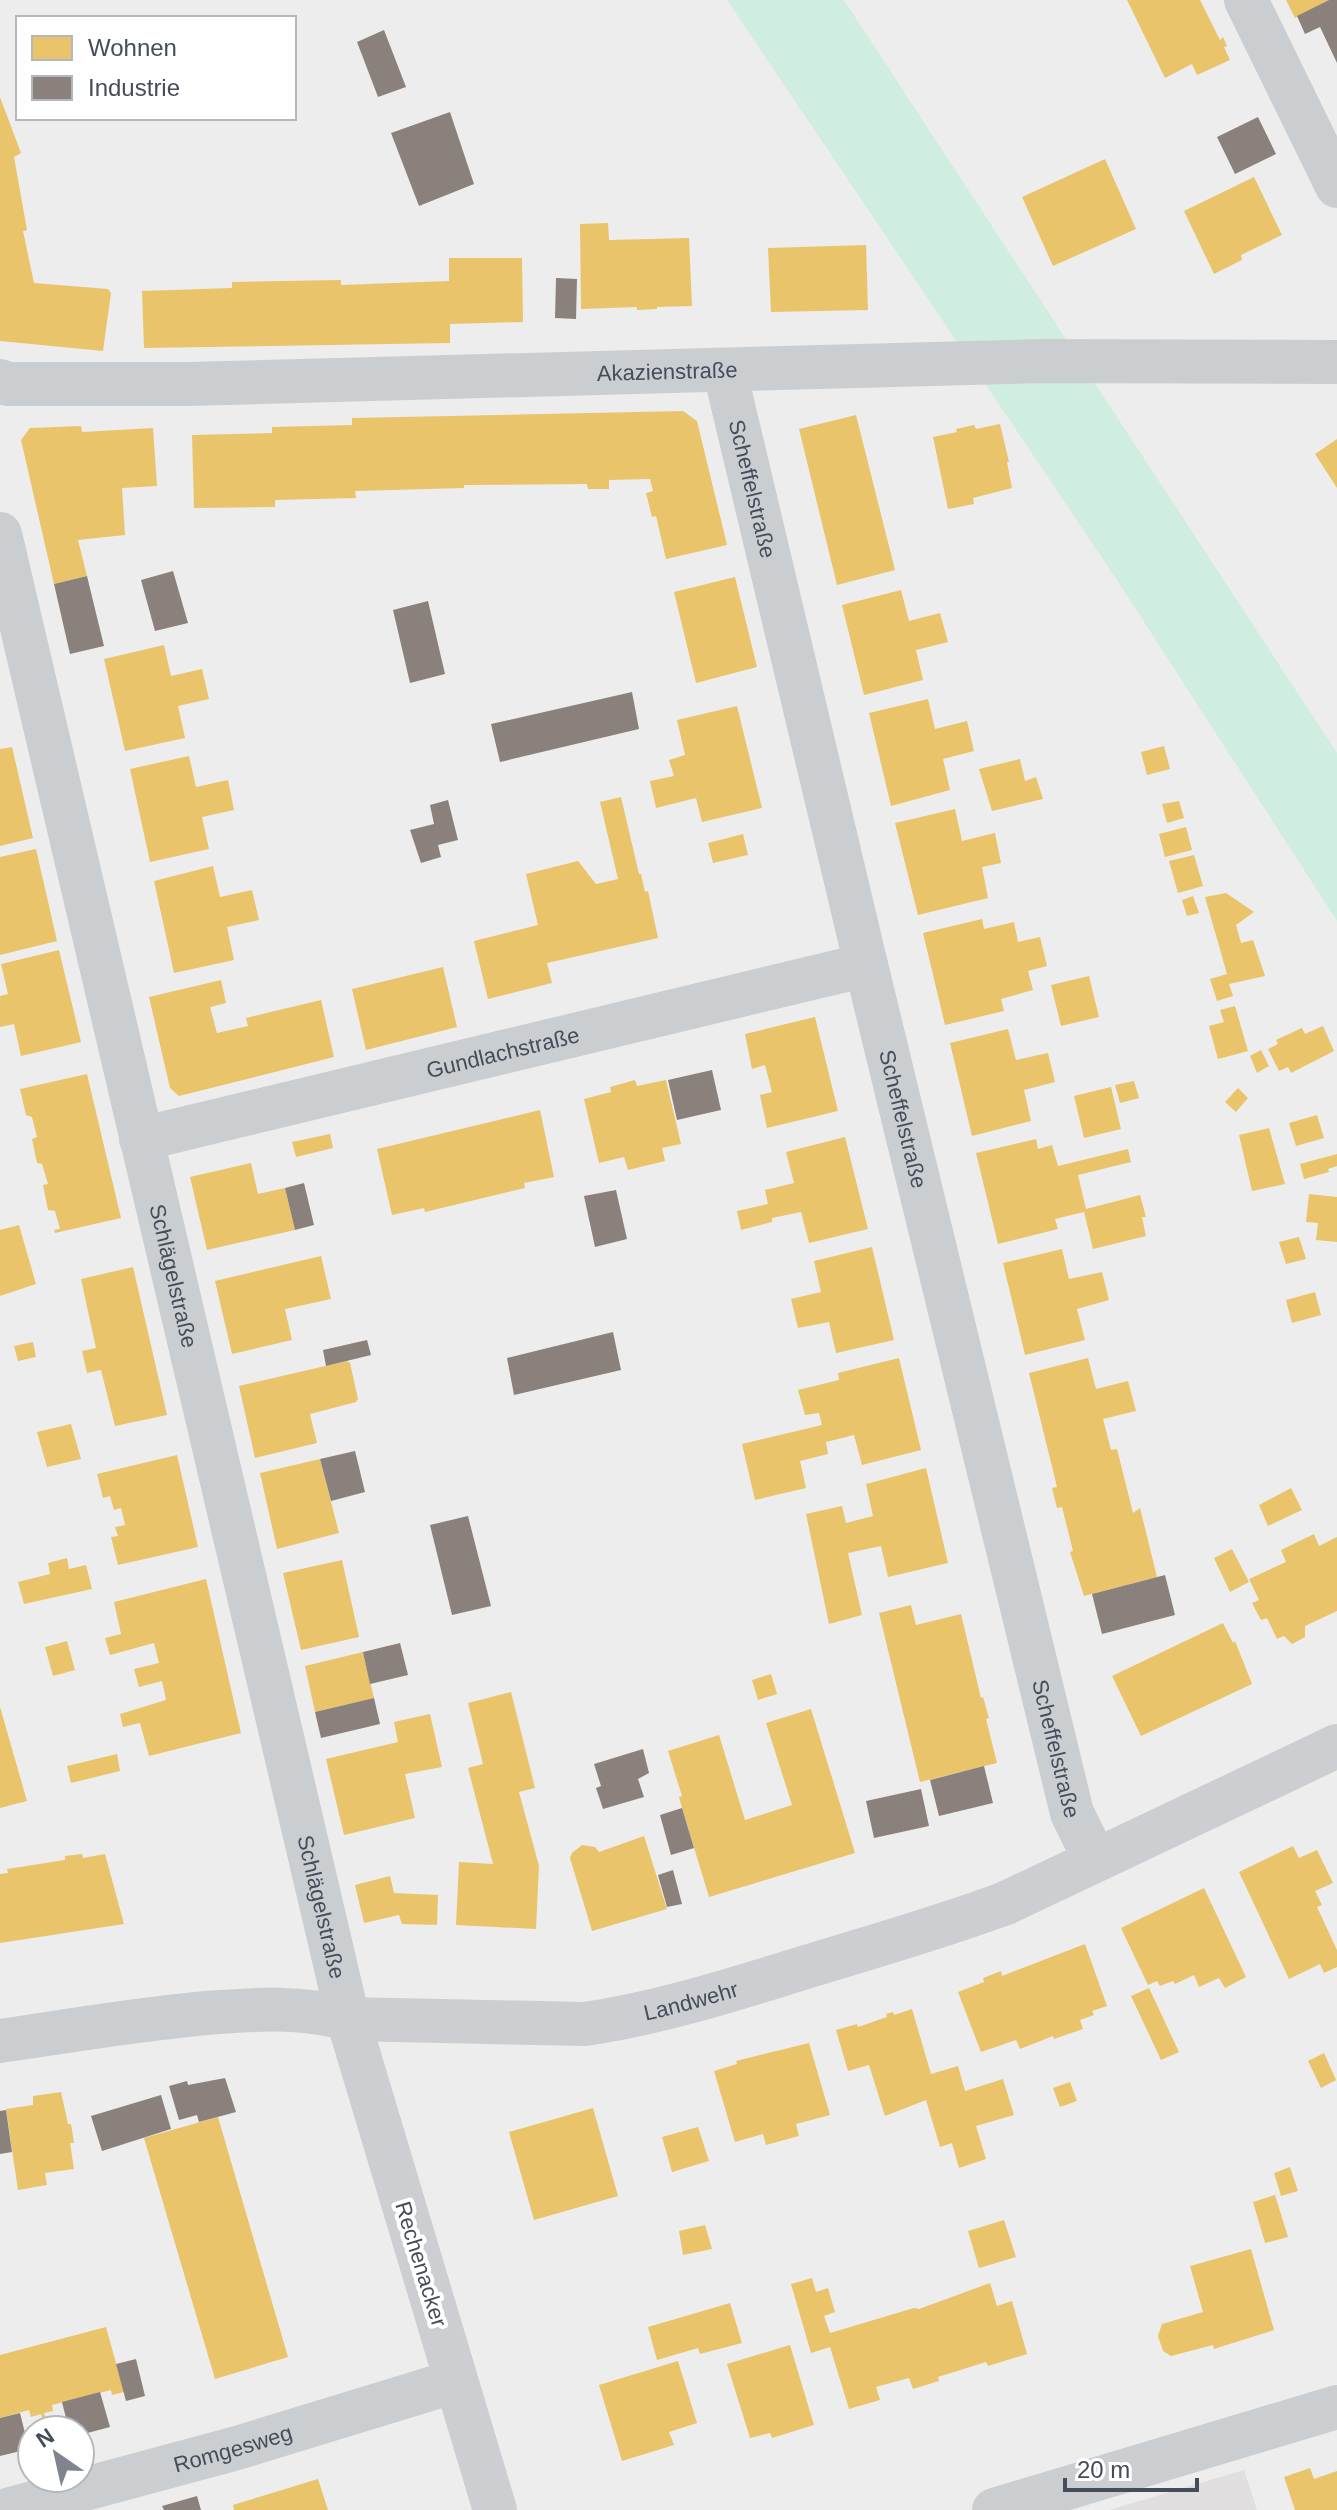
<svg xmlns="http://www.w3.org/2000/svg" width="1337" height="2510" font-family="Helvetica,sans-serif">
	<rect width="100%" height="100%" fill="#eeeded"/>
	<path fill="#e0dedf" d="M1244,2470L1257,2510H1109Z"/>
	<path fill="#d0eedf" d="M727,0H844L1337,753V921L1115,577Z"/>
	<path fill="#e9c46a" d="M1127,0H1200L1220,40L1223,37L1227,46L1224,47L1230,60L1197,75L1192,64L1165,78Z
		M1286,0H1329L1295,18Z
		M0,97L21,153L14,157L27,230L23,231L34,283L108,289L111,293L103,351L0,341Z
		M1105,159L1136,229L1053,266L1022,197Z
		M1254,177L1282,235L1241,255L1242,260L1214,274L1184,211Z
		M608,223L609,240L689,238L692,306L657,307V309L637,310V307L581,309L580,224Z
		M866,245L868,310L771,312L768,248Z
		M449,258H522L523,322L450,324V343L144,348L142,291L232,288V282L341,280V285L449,281Z
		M683,411L697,421L727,545L666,559L656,516L652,517L646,493L653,491L650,479L609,480V489H588L587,484L464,485V488L355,491L356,498L275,500V507L194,508L192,435L272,433V427L352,425V418Z
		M856,415L895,570L837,585L799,429Z
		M1000,424L1009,462H1007L1012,488L973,498L974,504L948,509L933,437L957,432L956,429L974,425L976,429Z
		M81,426L82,432L153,428L157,486L122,488L125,535L78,540L87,576L54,584L21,440L30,428Z
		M1337,439V488L1315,454Z
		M735,577L757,667L696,683L674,592Z
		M901,590L909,621L940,613L948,642L916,650L923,680L864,695L842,605Z
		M164,645L171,676L202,669L209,699L178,706L185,738L125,751L104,659Z
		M928,699L935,729L967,721L974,751L943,759L950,790L891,806L869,713Z
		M737,706L762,808L702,822L696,798L656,808L650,781L674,776L669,760L685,755L677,720Z
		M1164,746L1170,769L1147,775L1141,752Z
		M12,747L33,838L0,846V749Z
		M189,756L196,787L228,780L234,810L202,817L209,849L150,862L130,769Z
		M1020,759L1025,781L1036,777L1043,799L992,811L979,769Z
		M621,797L639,874H641L645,892L648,891L658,938L547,963L552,983L488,999L474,941L538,925L526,874L578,861L596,884L618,879L600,802Z
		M1179,801L1184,818L1167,823L1162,804Z
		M955,809L962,841L995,833L1001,863L982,867L988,898L918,915L895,823Z
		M1186,827L1192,850L1165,857L1159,834Z
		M743,834L748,855L713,863L708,843Z
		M36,849L57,941L0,955V857Z
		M1194,855L1203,886L1178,893L1169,861Z
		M213,866L220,897L252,890L259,920L227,927L234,960L174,973L154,881Z
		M1226,893L1254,912L1236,925L1241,943L1253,940L1265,976L1229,984L1233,996L1217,1001L1210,979L1227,974L1205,897Z
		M1193,896L1199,913L1187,916L1182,900Z
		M982,919L984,929L1014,922L1018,942L1040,937L1047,966L1028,971L1033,990L1001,999L1004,1011L945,1025L923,933Z
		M59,950L81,1042L21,1056L14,1024L0,1027V996L8,994L1,964Z
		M443,967L457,1027L366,1050L352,989Z
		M1089,976L1099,1017L1061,1026L1051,985Z
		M221,980L226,1003L210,1007L217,1033L248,1026L246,1018L321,1000L334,1057L179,1096L170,1088L149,997Z
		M1235,1006L1248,1051L1218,1059L1209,1026L1224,1022L1220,1010Z
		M815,1017L838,1111L767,1128L760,1095L772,1092L765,1065L752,1069L745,1034Z
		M1323,1026L1334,1051L1291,1073L1288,1067L1279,1071L1268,1049L1278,1044L1276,1040L1302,1028L1305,1034Z
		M1008,1029L1016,1060L1048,1053L1055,1082L1024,1090L1031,1121L972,1136L950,1043Z
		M1261,1050L1269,1066L1257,1073L1250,1056Z
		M87,1074L121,1218L55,1233L54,1230L60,1229L55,1211L48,1210L43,1185L48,1184L42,1164L37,1163L32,1139L37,1137L32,1117L26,1115L20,1089Z
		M635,1080L637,1086L666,1080L681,1144L662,1148L665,1161L628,1170L624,1157L599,1163L584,1099L611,1092L610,1087Z
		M1134,1081L1139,1098L1120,1103L1115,1085Z
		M1111,1087L1121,1129L1084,1138L1074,1096Z
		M1238,1088L1248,1098L1236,1112L1225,1102Z
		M540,1110L554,1177L524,1183L525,1188L425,1212L424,1208L392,1215L377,1149Z
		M1317,1115L1324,1138L1296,1146L1289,1123Z
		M1269,1128L1285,1184L1252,1191L1239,1135Z
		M330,1134L333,1148L296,1157L292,1142Z
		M845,1137L868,1229L809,1243L801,1212L772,1218V1222L741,1230L737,1211L768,1204L765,1190L794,1183L786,1152Z
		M1036,1139L1038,1149L1052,1145L1058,1166L1128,1149L1131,1162L1078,1175L1086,1209L1140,1195L1146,1217H1142L1146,1236L1093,1249L1084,1212L1055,1219L1058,1229L998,1244L976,1153Z
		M1337,1154V1166L1328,1169L1329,1172L1304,1179L1300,1164Z
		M251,1163L258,1194L285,1188L295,1230L207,1250L190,1177Z
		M1309,1194L1337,1197V1242L1316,1240L1318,1223L1306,1222Z
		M19,1225L36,1284L0,1296V1230Z
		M1299,1237L1306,1259L1286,1264L1279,1242Z
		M872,1247L894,1340L836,1353L829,1322L798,1328L791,1299L821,1292L814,1261Z
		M1062,1249L1069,1279L1102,1272L1109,1300L1077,1309L1085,1340L1025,1355L1003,1263Z
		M321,1256L331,1299L285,1309L292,1340L232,1354L215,1281Z
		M133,1267L167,1415L115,1426L101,1370L87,1373L82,1351L96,1348L81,1279Z
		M1315,1292L1321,1315L1292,1323L1286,1300Z
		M33,1342L36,1357L18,1361L14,1346Z
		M899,1358L921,1450L862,1465L854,1435L826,1442L828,1454L800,1461L806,1488L755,1500L742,1444L822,1425L819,1413L805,1415L798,1390L839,1380L838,1373Z
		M1088,1358L1096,1389L1128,1381L1136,1411L1103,1419L1111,1450L1117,1449L1133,1513L1140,1508L1157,1577L1084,1596L1070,1552L1073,1551L1062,1507L1057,1508L1052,1488L1057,1487L1029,1373Z
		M347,1361L350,1363L358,1399L356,1402L310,1414L317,1443L255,1458L239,1386Z
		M71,1424L81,1459L47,1467L37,1432Z
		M177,1455L198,1547L118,1565L111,1537L118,1536L115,1527L125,1525L121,1508L114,1510L110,1496L103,1498L97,1474Z
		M320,1459L339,1533L277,1549L260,1473Z
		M926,1468L948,1563L888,1577L881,1546L848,1553L862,1615L829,1624L806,1514L842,1506L846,1523L873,1516L866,1484Z
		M1291,1488L1302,1510L1268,1526L1259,1505Z
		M1314,1534L1319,1546L1337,1537V1611L1305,1626V1637L1292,1644L1284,1636L1277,1639L1267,1618L1261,1620L1252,1603L1259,1600L1249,1579L1286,1562L1281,1550Z
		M1232,1549L1249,1582L1230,1592L1214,1558Z
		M67,1558L69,1569L86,1565L92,1589L24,1604L18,1582L50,1574L48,1563Z
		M342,1560L359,1637L301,1650L283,1573Z
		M206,1579L241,1733L149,1756L140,1723L123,1727L120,1714L166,1700L162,1681L139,1687L134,1669L159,1663L154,1643L110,1655L105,1638L121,1634L114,1602Z
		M911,1605L916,1625L961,1614L981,1698L983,1697L989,1718L986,1719L997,1763L920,1782L879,1613Z
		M1223,1623L1233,1643L1235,1641L1252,1684L1141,1736L1112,1676Z
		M67,1641L75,1670L53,1676L45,1647Z
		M363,1652L374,1698L315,1712L305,1666Z
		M771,1674L777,1694L758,1700L752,1680Z
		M511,1692L535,1788L519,1792L539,1866L536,1929L456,1925L459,1862L493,1864L468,1768L483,1764L468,1703Z
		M0,1707L27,1801L0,1808Z
		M811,1709L855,1853L709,1897L682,1808L679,1797L682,1796L668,1751L719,1735L745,1820L792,1805L766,1723Z
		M430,1714L442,1767L405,1774L415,1818L344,1835L326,1759L398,1742L394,1722Z
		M117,1754L120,1771L71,1783L67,1766Z
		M644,1836L667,1909L592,1931L570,1858L572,1853L582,1845L595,1847L599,1852Z
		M1293,1846L1299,1858L1317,1850L1333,1883L1315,1891L1322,1905L1317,1907L1337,1950V1967L1324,1973L1320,1964L1289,1979L1239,1872Z
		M82,1854L83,1858L105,1854L124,1924L0,1943V1874L8,1873L7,1869L65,1860V1856Z
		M390,1876L394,1893L438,1895L437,1925L402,1924L399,1915L364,1923L355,1885Z
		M1204,1888L1246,1977L1225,1988L1219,1978L1199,1987L1194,1975L1175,1984L1173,1981L1160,1986L1157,1981L1148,1985L1121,1928Z
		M1085,1944L1107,2006L1092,2011L1094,2015L1080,2020L1083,2029L1054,2039L1053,2036L1020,2049L1016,2040L981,2052L958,1992L984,1982L983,1978L1001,1971L1002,1976Z
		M1149,1988L1179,2052L1161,2060L1131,1996Z
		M912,2009L931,2074L958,2066L965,2091L1003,2079L1014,2115L976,2126L986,2159L959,2168L952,2143L940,2147L926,2100L885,2116L869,2065L848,2071L836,2030L857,2024L858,2027L887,2017L886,2014L893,2012L894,2015Z
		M809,2043L830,2115L796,2124L799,2136L766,2145L763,2134L735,2142L714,2071L737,2064L736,2061Z
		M1324,2053L1336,2080L1321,2088L1308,2061Z
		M1070,2082L1077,2101L1060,2107L1053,2088Z
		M61,2092L68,2124H71L74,2143H70L74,2169L45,2173L47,2185L18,2190L6,2109L33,2105V2096Z
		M593,2108L618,2196L534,2220L509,2132Z
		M218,2117L288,2357L215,2379L144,2138Z
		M698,2127L709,2161L672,2172L662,2137Z
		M1290,2167L1298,2191L1281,2196L1274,2173Z
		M1275,2195L1288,2237L1265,2243L1253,2202Z
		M1004,2220L1016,2257L979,2268L968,2231Z
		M705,2225L712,2249L683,2255L679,2231Z
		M1251,2249L1274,2330L1214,2349L1213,2345L1171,2356L1163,2351L1158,2336L1162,2324L1203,2312L1190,2266Z
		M812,2278L816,2292L828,2288L835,2312L824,2316L830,2333L914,2308L919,2309L990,2283L997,2306L1012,2301L1027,2354L988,2366L986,2362L938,2377L939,2381L913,2389L909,2378L876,2387L880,2400L849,2409L830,2347L811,2353L791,2284Z
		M730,2303L742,2343L700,2354L698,2348L657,2360L648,2327Z
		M106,2327L124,2392L112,2395L111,2390L52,2405L53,2411L44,2413L47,2423L44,2424L41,2414L31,2417L29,2410L0,2418V2355Z
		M790,2345L814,2425L772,2438L770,2433L750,2438L727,2364Z
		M678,2361L697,2423L669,2432L674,2445L622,2461L599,2385Z
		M1310,2468L1314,2479L1337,2471V2510H1295L1284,2477Z
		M318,2479L328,2510H234L233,2505Z"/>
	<path fill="#8a817c" d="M1329,0H1337V63L1320,27L1305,34L1297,16Z
		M384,30L406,87L378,97L357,42Z
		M450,112L474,184L419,206L391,133Z
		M1258,117L1276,154L1235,174L1217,137Z
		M556,278L577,279L576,319L555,318Z
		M173,571L188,623L155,631L141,580Z
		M87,576L104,646L70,654L54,584Z
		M428,601L445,674L410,683L393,610Z
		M632,692L639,729L500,762L491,724Z
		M448,800L458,840L438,845L441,857L421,863L410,830L434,824L430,805Z
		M712,1070L721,1110L677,1120L668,1080Z
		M304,1183L314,1225L295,1230L285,1188Z
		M616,1190L627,1239L595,1247L584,1196Z
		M613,1332L621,1370L514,1395L507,1358Z
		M367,1340L371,1355L326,1366L323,1350Z
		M355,1451L365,1492L331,1501L320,1459Z
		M468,1516L491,1606L452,1615L430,1525Z
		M1165,1575L1175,1615L1102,1634L1092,1594Z
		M400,1643L408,1675L370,1684L363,1652Z
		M374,1698L380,1724L321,1738L315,1712Z
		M643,1749L649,1773L638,1779L644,1797L603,1809L596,1788L601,1786L594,1764Z
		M984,1766L993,1803L939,1816L930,1780Z
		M921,1789L929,1826L874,1838L866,1801Z
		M682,1808L694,1848L671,1855L660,1815Z
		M673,1870L682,1904L667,1907L658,1875Z
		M225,2078L236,2112L199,2122L197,2115L179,2120L169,2086L187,2081L188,2085Z
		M161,2095L171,2129L102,2151L91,2116Z
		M6,2110L12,2152L0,2154V2111Z
		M136,2359L145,2396L126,2401L116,2364Z
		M100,2392L110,2427L80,2435V2430H69L62,2402Z
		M20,2413L29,2449L0,2456V2418Z
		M197,2496L201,2510H164L162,2506Z"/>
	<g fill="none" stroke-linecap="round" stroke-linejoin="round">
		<g stroke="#cbced1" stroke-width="44">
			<path d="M1246,0L1337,186"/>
			<path id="s1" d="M725,372L866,965L1072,1813L1095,1860"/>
			<path id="s2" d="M0,381L7,384H188L1043,361L1337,362"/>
			<path id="s3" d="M0,534L348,2019C301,2006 256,2009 207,2013C138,2019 69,2031 0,2041"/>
			<path id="s4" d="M141,1139L866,965"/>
			<path id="s5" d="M7,2510L237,2448L456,2381"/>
			<path d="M994,2510L1337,2407"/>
		</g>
		<path stroke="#ccced2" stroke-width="44" id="s6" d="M495,2510L348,2019L585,2024C660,2013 731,1990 803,1968C871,1947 939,1928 1006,1903L1337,1746"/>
	</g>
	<g text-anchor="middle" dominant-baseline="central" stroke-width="8" stroke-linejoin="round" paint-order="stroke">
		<g font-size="22" fill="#444d5a" stroke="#fff">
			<text stroke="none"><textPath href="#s2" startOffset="668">Akazienstraße</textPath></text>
			<text stroke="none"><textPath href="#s1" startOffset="120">Scheffelstraße</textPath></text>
			<text stroke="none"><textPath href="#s4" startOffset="372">Gundlachstraße</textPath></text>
			<text stroke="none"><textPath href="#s1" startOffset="768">Scheffelstraße</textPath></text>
			<text stroke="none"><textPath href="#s3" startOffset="762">Schlägelstraße</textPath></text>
			<text stroke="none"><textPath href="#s1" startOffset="1416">Scheffelstraße</textPath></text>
			<text stroke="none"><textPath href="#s3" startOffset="1410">Schlägelstraße</textPath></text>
			<text stroke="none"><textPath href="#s6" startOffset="858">Landwehr</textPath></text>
			<text transform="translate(421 2264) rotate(73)">Rechenacker</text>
			<text stroke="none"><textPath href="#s5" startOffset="234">Romgesweg</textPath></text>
		</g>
	</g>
	<rect x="16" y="16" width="280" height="104" fill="#ffffff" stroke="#b4b8bd" stroke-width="2"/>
	<rect x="32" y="36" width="40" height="24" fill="#e9c46a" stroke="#b4b8bd" stroke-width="2"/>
	<text x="88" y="56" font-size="24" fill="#444d5a">Wohnen</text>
	<rect x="32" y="76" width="40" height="24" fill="#8a817c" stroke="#b4b8bd" stroke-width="2"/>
	<text x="88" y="96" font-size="24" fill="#444d5a">Industrie</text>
	<g transform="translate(56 2454) rotate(326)"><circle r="38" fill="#ffffff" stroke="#b4b8bd" stroke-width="2"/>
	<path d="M0-6L14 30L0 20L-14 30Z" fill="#80858d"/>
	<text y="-12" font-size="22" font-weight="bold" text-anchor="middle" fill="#444d5a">N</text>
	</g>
	<path d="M1065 2478v12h132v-12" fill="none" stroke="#444d5a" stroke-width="4"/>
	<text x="1077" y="2478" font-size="24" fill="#444d5a" stroke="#ffffff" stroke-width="6" paint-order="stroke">20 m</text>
</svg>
